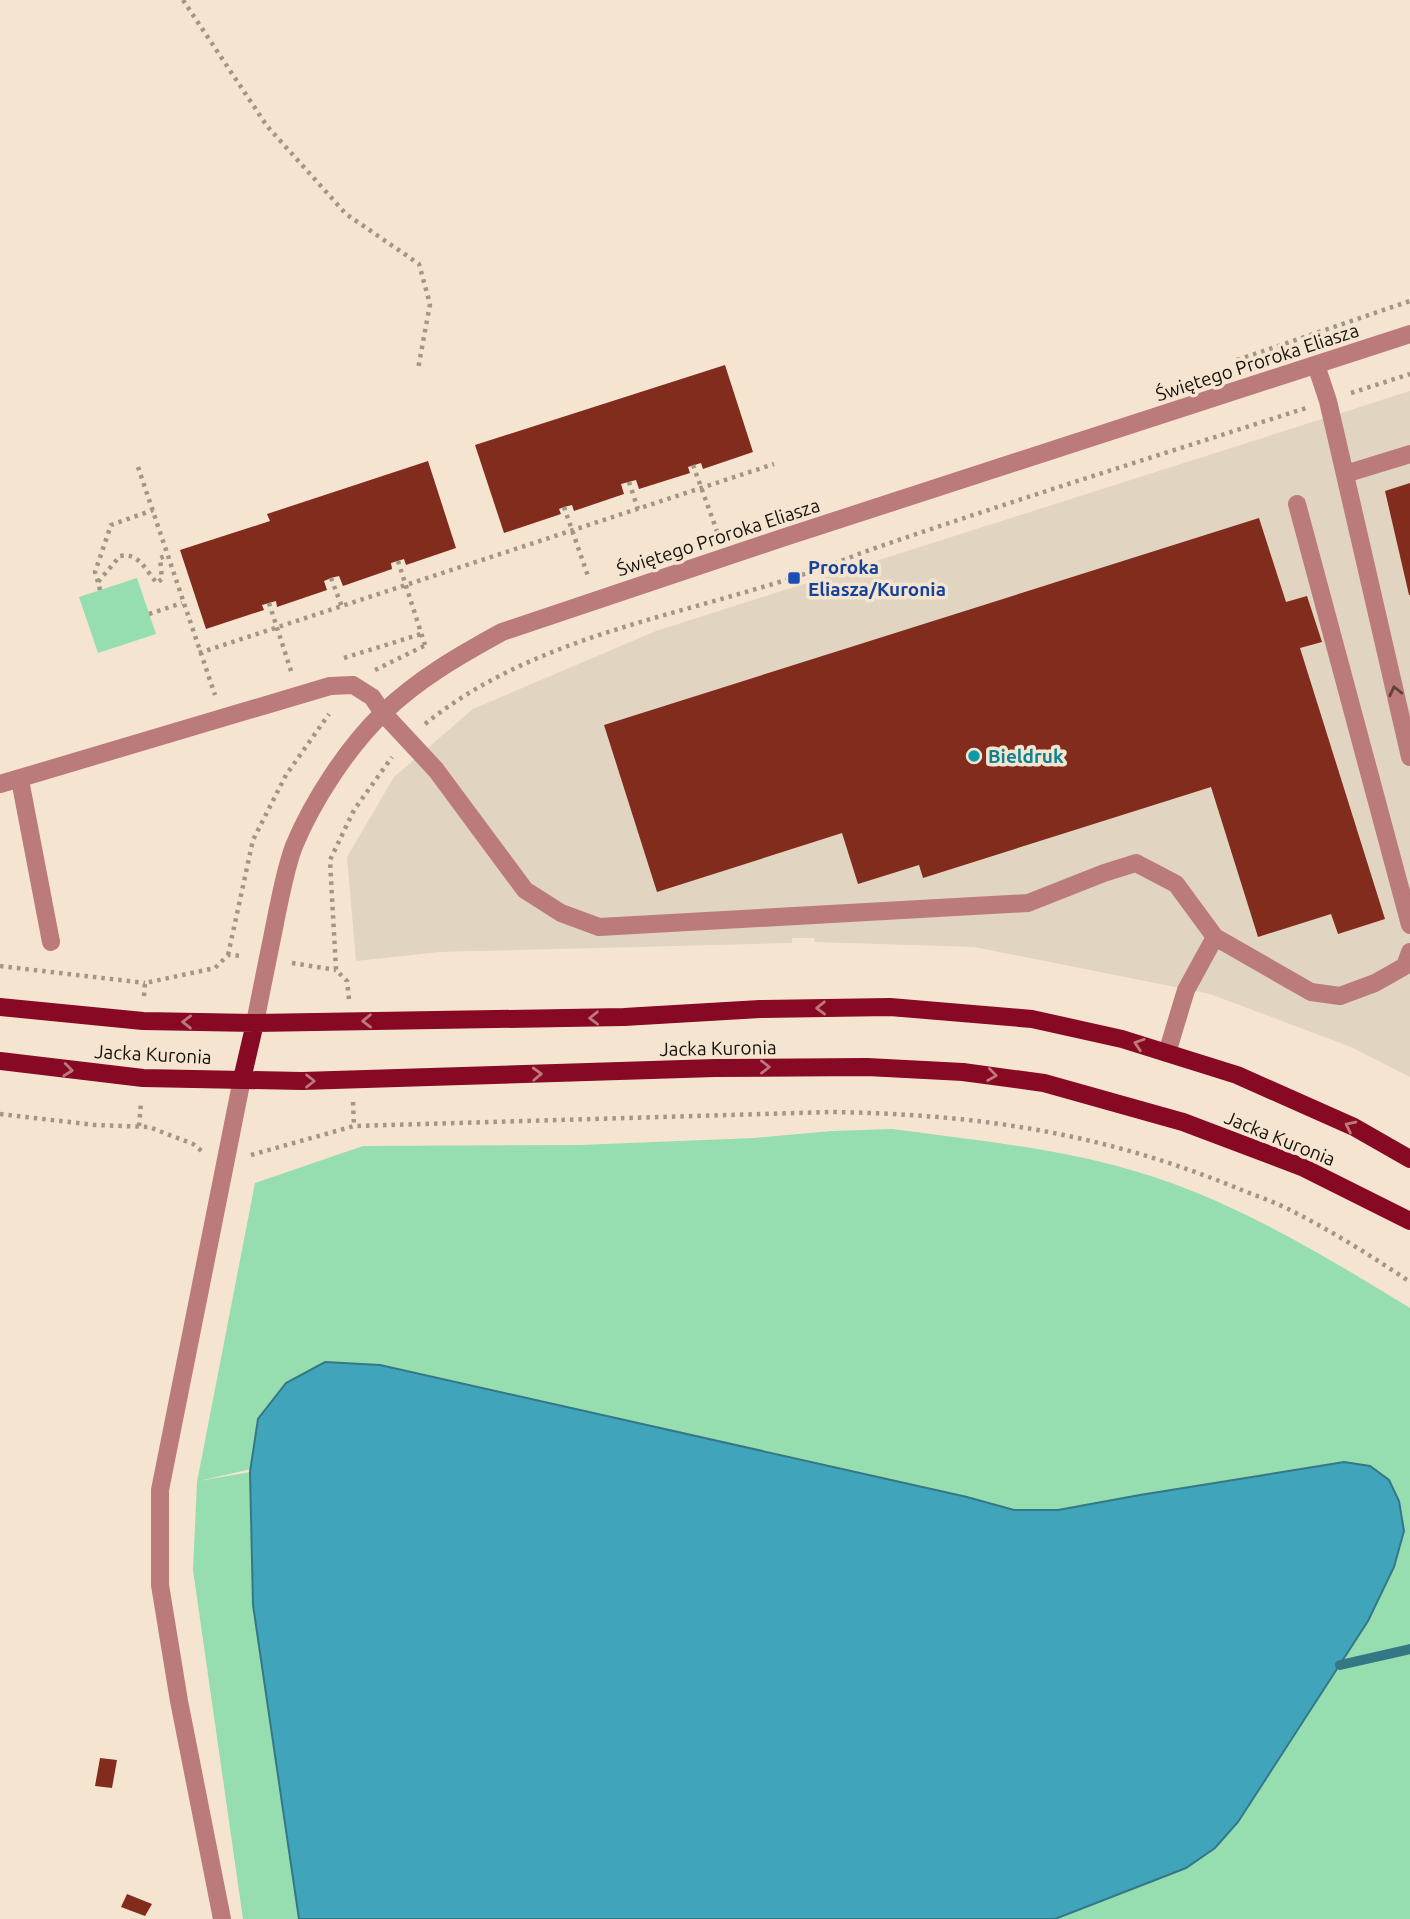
<svg xmlns="http://www.w3.org/2000/svg" width="1410" height="1919" font-family="Ubuntu,sans-serif">
	<rect width="100%" height="100%" fill="#f5e5d0"/>
	<path fill="#e1d4c0" d="M1410,391V1077L1351,1047L1210,994L974,947L815,942L814,938H792V943L440,952L356,961L347,857L394,777L473,709L656,631Z"/>
	<path fill="#96ddb0" d="M137,578L156,634L98,653L79,597Z
		M892,1129C966,1139 1040,1146 1113,1165C1220,1192 1317,1251 1410,1308V1919H1055L1186,1868L1215,1848L1238,1822L1306,1718L1368,1621L1394,1567L1344,1462L1140,1495L1058,1510H1014L967,1497L380,1365L325,1362L286,1383L258,1419L251,1469L199,1481L250,1472L253,1605L299,1919H243L193,1570L197,1482L255,1183L363,1146L580,1145L754,1138L832,1131Z"/>
	<path fill="#40a4bb" stroke="#347886" stroke-width="2" d="M325,1362L380,1365L967,1497L1014,1510H1058L1140,1495L1344,1462L1370,1466L1389,1480L1399,1501L1404,1531L1394,1567L1368,1621L1238,1822L1215,1848L1186,1868L1055,1919H299L253,1605L250,1472L258,1419L286,1383Z"/>
	<g fill="none" stroke-linecap="round" stroke-linejoin="round">
		<path stroke="#347886" stroke-width="10" d="M1340,1665L1410,1649"/>
	</g>
	<path fill="#812c1c" d="M725,365L753,452L703,469L701,463L688,467L690,473L639,489L636,480L621,484L624,494L574,511L572,505L564,507L559,509L561,514L504,533L475,445Z
		M428,461L456,548L406,565L404,559L391,563L392,569L343,586L339,576L331,578L324,581L327,590L277,607L276,601L262,605L264,610L206,629L180,550L270,521L267,514Z
		M1410,483V595H1409L1385,491Z
		M1259,518L1286,602L1307,596L1322,642L1300,648L1385,919L1338,934L1331,914L1258,937L1211,787L923,878L919,865L858,884L842,833L657,892L604,725Z
		M100,1758L117,1760L112,1788L95,1786Z
		M127,1894L152,1904L145,1916L121,1907Z"/>
	<g fill="none" stroke-linecap="round" stroke-linejoin="round">
		<path stroke="#a29686" stroke-width="4.5" stroke-dasharray="3.5 5" stroke-linecap="butt" d="M183,0L267,126L346,214L419,264L430,304L418,369
			M1237,360L1410,301
			M1351,393L1410,374
			M693,465L718,534
			M138,467L215,695
			M629,482L638,509
			M564,507L588,576
			M398,561L425,645
			M331,578L342,607
			M98,582L95,572L111,525L153,510
			M100,590L98,582L120,556C139,552 146,571 157,583L162,579L160,558L168,555
			M269,603L292,674
			M149,614L182,603
			M199,653L774,464
			M344,658L421,634
			M375,670L424,646
			M425,724C530,639 669,618 795,577C825,568 854,555 884,545C1024,497 1166,453 1306,408
			M228,955L253,840L286,775L329,714
			M292,963L336,970
			M0,966L145,983
			M144,996L145,983L215,968L228,955L242,956
			M349,999L347,981L336,970L330,860L354,810L392,757
			M353,1102L354,1126
			M0,1114L95,1125L149,1127L193,1144L203,1152
			M139,1126L141,1103
			M251,1155L354,1126L831,1112C974,1114 1098,1132 1232,1186C1253,1195 1276,1202 1296,1213C1335,1233 1373,1257 1410,1282"/>
		<path stroke="#bc7b7b" stroke-width="18" d="M1316,365L1328,401L1410,757
			M1345,474L1410,454
			M1297,504L1410,925
			M20,780L51,942
			M0,784L330,686L353,685L372,697L383,713L436,770L525,890L561,913L599,927L1028,903L1104,873L1136,863L1176,884L1215,937L1311,992L1340,996L1375,983L1405,966L1410,952
			M255,1023C262,986 270,949 277,913C282,890 286,867 294,846C313,800 348,747 383,713C418,679 460,655 502,632L782,538L1410,334
			M1167,1053L1186,990L1215,937
			M222,1919L179,1701L160,1585V1490L242,1079"/>
		<path stroke="#870923" stroke-width="18" d="M0,1007L143,1021L255,1023L624,1017L760,1009L890,1007L1032,1019L1122,1039L1237,1075L1354,1127L1410,1159
			M0,1061L143,1078L302,1081L715,1068L867,1067L963,1072L1044,1083L1183,1122L1302,1167L1410,1221
			M242,1079L255,1023"/>
	</g>
	<defs><path id="oneway-chevron" d="M-2-3.5L2.5 0L-2 3.5" fill="none" stroke-width="1.6" stroke-linecap="round" stroke-linejoin="round" transform="scale(1.75)"/></defs>
	<use stroke="#61413d" href="#oneway-chevron" transform="translate(1395 691) rotate(-103)"/>
	<g stroke="#be777a">
		<use href="#oneway-chevron" transform="translate(821 1008) rotate(179)"/>
		<use href="#oneway-chevron" transform="translate(594 1018) rotate(179)"/>
		<use href="#oneway-chevron" transform="translate(367 1021) rotate(179)"/>
		<use href="#oneway-chevron" transform="translate(187 1022) rotate(-179)"/>
		<use href="#oneway-chevron" transform="translate(1139 1044) rotate(-162)"/>
		<use href="#oneway-chevron" transform="translate(765 1067)"/>
		<use href="#oneway-chevron" transform="translate(68 1070) rotate(6)"/>
		<use href="#oneway-chevron" transform="translate(537 1074) rotate(-2)"/>
		<use href="#oneway-chevron" transform="translate(992 1075) rotate(8)"/>
		<use href="#oneway-chevron" transform="translate(310 1081)"/>
		<use href="#oneway-chevron" transform="translate(1350 1126) rotate(-154)"/>
	</g>
	<rect fill="#1a4fb4" stroke="#f5e5d0" stroke-width="2.5" x="787" y="571" width="14" height="14" rx="3.5"/>
	<circle fill="#0f9aa8" stroke="#f5e5d0" stroke-width="2.5" cx="974" cy="756" r="7"/>
	<g text-anchor="middle" dominant-baseline="central" stroke-width="7" stroke-linejoin="round" paint-order="stroke">
		<g font-size="19" fill="#17120b" stroke="#f5e5d0">
			<text transform="translate(1257 362) rotate(-18)">Świętego Proroka Eliasza</text>
			<text transform="translate(718 537) rotate(-18)">Świętego Proroka Eliasza</text>
			<text transform="translate(718 1048) rotate(-1)">Jacka Kuronia</text>
			<text transform="translate(153 1054) rotate(3)">Jacka Kuronia</text>
			<text transform="translate(1280 1138) rotate(22)">Jacka Kuronia</text>
		</g>
		<g font-size="19" font-weight="bold" fill="#164399" stroke="#f5e5d0" text-anchor="start">
			<text x="808" y="567">Proroka<tspan x="808" dy="22">Eliasza/Kuronia</tspan></text>
		</g>
		<g font-size="19" font-weight="bold" fill="#0d838f" stroke="#f5e5d0" text-anchor="start">
			<text x="988" y="756">Bieldruk</text>
		</g>
	</g>
</svg>
